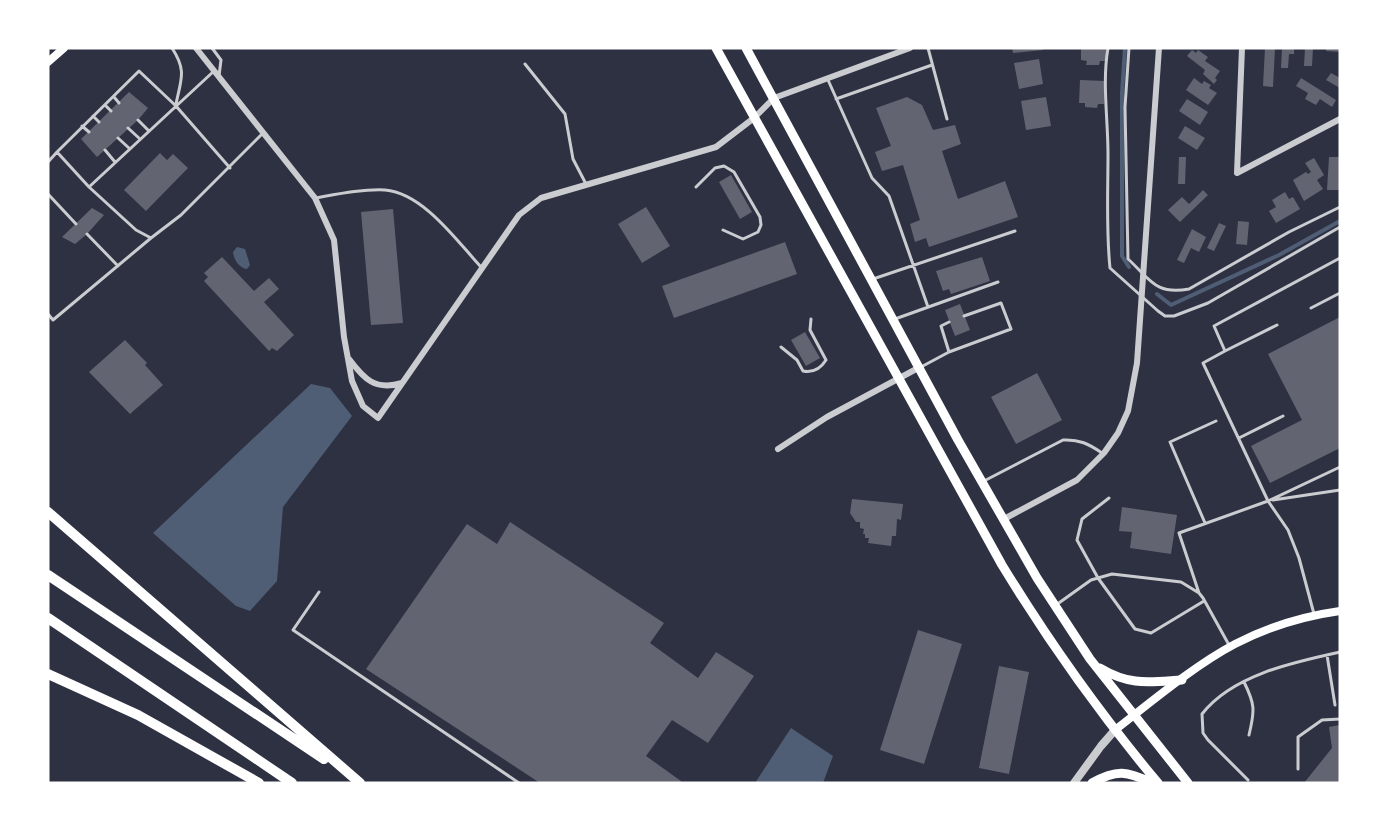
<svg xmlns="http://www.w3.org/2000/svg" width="1388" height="831" font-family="'Source Serif 4',serif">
	<rect width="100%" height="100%" fill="#2d3142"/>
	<path fill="#4f5d75" d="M237,247L245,249L250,265L247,269C239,268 234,260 233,252Z
		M311,384L330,388L352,416L283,507L277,581L250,611L236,606L153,533Z
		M791,728L833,756L823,783H755Z"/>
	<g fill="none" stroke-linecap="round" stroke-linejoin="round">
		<path stroke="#4f5d75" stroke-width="4" d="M1125,48L1122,93V256L1129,267
			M1157,294L1171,305L1279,255L1340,221"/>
	</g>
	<path fill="#626471" d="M1012,48H1043V50L1013,53Z
		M1081,48H1106V61H1100L1099,65H1086L1087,61L1081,60Z
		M1265,48H1275L1273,87L1263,86Z
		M1282,48H1294V54H1289L1288,68H1281Z
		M1305,48H1313L1312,66H1304Z
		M1326,48H1340V52L1326,51Z
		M1192,50L1196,53L1198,50L1208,57L1205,61L1220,71L1215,78L1217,80L1214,84L1203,74L1205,70L1187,56Z
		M1039,59L1043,84L1019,89L1014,63Z
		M1331,73L1340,78V88L1326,80Z
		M1194,78L1202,84L1204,81L1211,85L1209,88L1217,93L1208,105L1186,90Z
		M1301,78L1336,100L1332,107L1320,99L1316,105L1305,99L1308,93L1296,86Z
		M1080,80L1105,81L1104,104H1098L1097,108L1085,107V103H1079Z
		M129,92L148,108L138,120L97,157L81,139Z
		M907,97L922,105L933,130L955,125L961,144L942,151L958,199L1005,181L1018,217L929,247L926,238L915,242L910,224L920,220L903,165L882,171L875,152L891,146L876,108Z
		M1046,97L1051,126L1026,130L1021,101Z
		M1187,99L1208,112L1200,125L1179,111Z
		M1185,126L1205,138L1197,150L1178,138Z
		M160,153L167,160L173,154L188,168L146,211L124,190Z
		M1179,157H1186L1185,184H1178Z
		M1329,157H1340V190H1327Z
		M1314,158L1324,175L1317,180L1323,189L1304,201L1293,180L1306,172L1308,174L1311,172L1305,163Z
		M731,175L752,212L740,219L719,182Z
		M1203,190L1208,195L1180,222L1168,210L1182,197L1189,204Z
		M1285,192L1289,199L1293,197L1300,209L1276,223L1269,211L1276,207L1272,200Z
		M646,207L670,246L642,263L618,224Z
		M92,208L104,215L87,234L75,244L62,237Z
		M393,209L403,323L371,325L361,212Z
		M1238,221L1249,222L1247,245L1236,244Z
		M1219,223L1226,226L1214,251L1207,248Z
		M1192,229L1206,237L1199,252L1191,248L1184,263L1177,260Z
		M785,242L797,274L674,318L662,286Z
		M222,257L254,291L269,278L279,289L264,302L294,335L277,351L272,348L269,351L204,281L208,277L204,273Z
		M982,257L990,281L951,294L949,289L943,291L936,271Z
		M960,304L970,330L955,336L945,310Z
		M1340,317V448L1270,483L1251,446L1302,420L1268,354Z
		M805,332L820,358L806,366L791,340Z
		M125,340L147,363L145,365L163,385L130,414L89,372Z
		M1037,373L1062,420L1016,444L991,397Z
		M852,499L903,504L901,520L897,519L896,536H892L891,546L868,543L869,538H865V534H863L864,529L860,528V522H856L850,513Z
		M1122,507L1177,515L1171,554L1130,548L1132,532L1119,531Z
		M510,522L664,623L650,643L698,678L716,652L754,676L708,743L672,720L646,756L681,781L680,783H540L366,669L467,524L497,544Z
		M918,630L962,644L924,764L880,750Z
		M999,666L1029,672L1009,774L979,768Z
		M1340,725V783H1304L1332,748L1329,727Z"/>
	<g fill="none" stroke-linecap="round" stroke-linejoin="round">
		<path stroke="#caccd0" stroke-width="3" d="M172,48C187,71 181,79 176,104
			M212,48L221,60L219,76
			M928,48L947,119
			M1108,48C1102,82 1108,119 1108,154C1108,192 1106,230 1110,268L1158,311L1165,316H1174L1208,303L1340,227
			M1129,48L1125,107L1128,259C1151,280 1155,295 1189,289L1289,232L1340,207
			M525,64L565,114L573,159L586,184
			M214,71L89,187L136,230L151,238L181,215L263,133
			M828,80L872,178L889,196L928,307
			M114,97L119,103
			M836,99L932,65
			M105,105L111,111
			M93,116L99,122
			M138,120L149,131
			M82,126L89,132
			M128,128L140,139
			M118,138L130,149
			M105,150L115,162
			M48,162L57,152
			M89,187L57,152L139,71L176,106L230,168
			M696,187L715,168L724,166L734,172L760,217L761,225L758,232L743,239L723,230
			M48,194L76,224
			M315,198C338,194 362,189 385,190C423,193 457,241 481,267
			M87,234L118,266
			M873,279L1015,231
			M1311,308L1340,293
			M48,314L53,320L151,238
			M895,319L998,282
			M1277,325L1225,351L1214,326L1340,258
			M781,347L797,360L803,371C813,373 821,368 826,360L810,330L811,319
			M1225,351L1203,363L1268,501
			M949,352L941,326L949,322
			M921,367L949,352L1011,329L1001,303L964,316
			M1239,438L1283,416
			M984,481L1063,440C1079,439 1089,444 1102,453
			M1109,498L1082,519L1077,540L1098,578L1135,629L1151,633L1204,601
			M1273,500L1340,490
			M1268,501L1340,467
			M1205,523L1170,442L1216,421
			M319,592L293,630L519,783
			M1199,593L1179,533L1268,501L1288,530L1299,558L1314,614
			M1056,605L1091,580L1112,574L1181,582L1199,593L1203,598L1229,645
			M1327,655L1335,705
			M1244,682C1255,704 1255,710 1249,735
			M1298,769V737L1322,720L1340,719
			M1248,780L1208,740L1203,733L1202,714C1232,675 1294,662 1340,652"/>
		<path stroke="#caccd0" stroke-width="6" d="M196,48L315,198L334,240L344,337L352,381L363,406L378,418L519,215L541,198L716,147L754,118L774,98L910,48
			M1242,48L1237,173L1340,119
			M349,359C364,379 375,391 402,383
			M778,449L827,417L920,367
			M1004,519L1077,480L1104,453L1118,433L1128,411L1137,363L1159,48"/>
		<path stroke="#caccd0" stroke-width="8" d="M1074,783L1101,746L1115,730"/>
		<path stroke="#fff" stroke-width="8" d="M48,62L64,48
			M1115,730C1151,702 1195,665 1235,644C1268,627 1304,616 1340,611"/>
		<path stroke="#fff" stroke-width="9" d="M716,48L1002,565C1049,642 1100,714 1158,783
			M746,48L958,440L1037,578L1090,659L1188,783
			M1100,668C1130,686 1149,682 1182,680
			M1092,783C1117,769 1127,771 1152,783"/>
		<path stroke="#fff" stroke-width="10" d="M48,512L360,783
			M48,575L324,759
			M48,618L292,783
			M48,674L138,715L259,783"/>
	</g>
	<rect width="1388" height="831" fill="none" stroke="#ffffff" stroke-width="99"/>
</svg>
